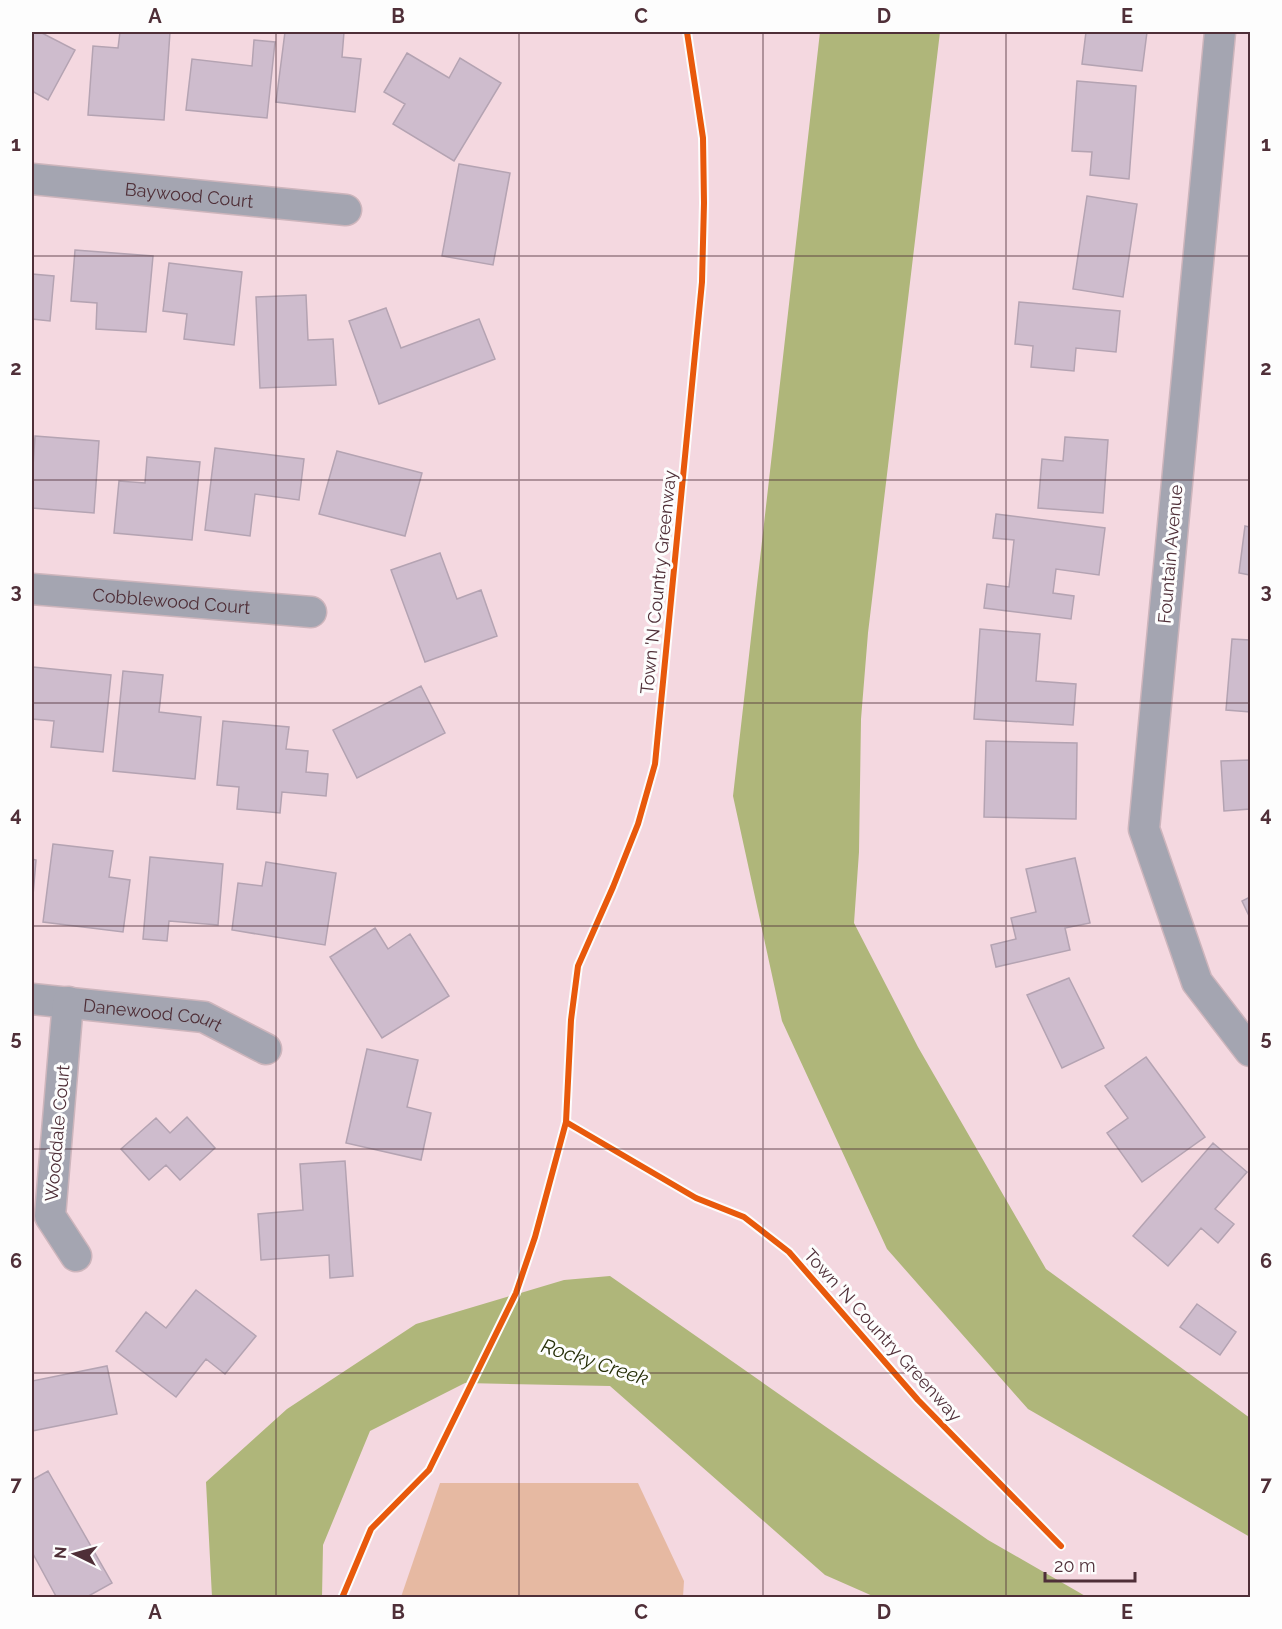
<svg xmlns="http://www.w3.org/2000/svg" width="1282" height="1629" font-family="Raleway,sans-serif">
	<rect width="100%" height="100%" fill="#f4d8e0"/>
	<path fill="#e6b9a2" d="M440,1483H638L684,1581L683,1597H401Z"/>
	<path fill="#afb67a" d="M820,32H940L868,633L861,719L859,852L854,923L918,1047L1046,1269L1250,1418V1537L1028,1409L887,1249L782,1021L733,796Z
		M610,1276L988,1540L1087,1597H875L825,1575L610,1386L465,1383L370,1431L323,1545L322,1597H212L206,1482L287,1409L416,1324L564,1280Z"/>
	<path fill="#cebccd" stroke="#b4a3b2" stroke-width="1.5" d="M32,32H40L75,50L48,100L32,91Z
		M120,32H170L164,120L88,115L93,46L118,48Z
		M285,32H344L342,57L361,59L355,112L276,102Z
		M1086,32H1147L1142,71L1082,64Z
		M254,40L275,42L267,118L186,110L192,59L252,66Z
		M407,53L449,78L460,58L501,83L454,161L393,124L405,104L384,92Z
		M1077,81L1136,86L1129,179L1090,175L1092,152L1072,151Z
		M459,164L510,173L493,265L442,256Z
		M1087,196L1137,204L1123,297L1073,289Z
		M75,250L153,256L146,332L96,329L97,303L71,301Z
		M169,263L242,272L234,345L184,339L187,314L163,311Z
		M32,274L54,276L50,321L32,319Z
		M306,295L308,340L333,339L336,385L260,388L256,297Z
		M1019,302L1120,311L1116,352L1076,348L1074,371L1031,367L1033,346L1015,344Z
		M386,308L401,348L479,319L495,359L379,404L349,321Z
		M35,436L99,441L94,513L32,508V482Z
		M1065,437L1108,440L1103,513L1038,508L1042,459L1063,461Z
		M215,448L304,459L299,500L255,494L250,536L205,530Z
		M337,451L422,473L405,536L319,514Z
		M147,457L200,462L192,540L114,533L119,481L145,483Z
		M996,514L1105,528L1099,575L1056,569L1053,593L1074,596L1071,619L984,608L987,584L1009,587L1014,540L993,538Z
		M1245,526L1250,527V575L1239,573Z
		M440,553L457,599L481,590L497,636L425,662L391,570Z
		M980,629L1040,634L1036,681L1076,684L1073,725L974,719Z
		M1232,639L1250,640V712L1226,710Z
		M33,667L111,675L103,752L51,747L54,721L32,719Z
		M123,671L163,675L159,712L201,717L195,779L113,771Z
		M421,686L445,733L357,778L333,730Z
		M223,721L289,727L286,749L308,751L306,772L328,774L326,796L282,792L280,813L237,809L239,787L217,785Z
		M986,741L1077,743L1076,819L984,817Z
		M1250,760V809L1224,811L1221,761Z
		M53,844L113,851L109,877L130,880L123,932L43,922Z
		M150,857L223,864L218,925L169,921L167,941L143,939Z
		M1075,858L1090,923L1065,928L1070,950L996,967L991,945L1016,939L1011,918L1036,912L1026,869Z
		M32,859L36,860L32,907Z
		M266,862L336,873L325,945L232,930L238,883L262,886Z
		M1250,897V918L1242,901Z
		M375,928L388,949L410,934L449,996L382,1038L330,957Z
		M1069,978L1104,1048L1062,1068L1027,995Z
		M367,1049L418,1060L407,1107L431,1113L421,1160L346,1143Z
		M1146,1057L1205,1137L1142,1182L1107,1133L1128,1118L1105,1086Z
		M187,1117L215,1148L180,1180L166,1165L149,1180L121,1149L156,1118L170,1133Z
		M1213,1143L1247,1172L1215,1209L1234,1224L1218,1243L1201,1228L1168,1266L1133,1236Z
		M345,1161L353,1276L330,1278L329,1255L261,1260L258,1214L303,1210L300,1164Z
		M196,1290L256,1336L225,1374L206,1359L176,1397L116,1351L146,1312L166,1328Z
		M1197,1304L1236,1332L1220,1355L1180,1327Z
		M107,1366L117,1414L32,1431V1381Z
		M48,1471L112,1583L85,1598H57L32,1552V1480Z"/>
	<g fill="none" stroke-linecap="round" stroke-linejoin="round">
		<g stroke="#cdb5bc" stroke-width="33">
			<g id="minor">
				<path d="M1220,32L1144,829L1197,982L1250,1051"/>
				<path id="s1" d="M32,179L346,210"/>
				<path id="s2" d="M32,589L311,612"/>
				<path id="s3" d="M32,999L204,1017L266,1049"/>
				<path d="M68,1002L50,1216L76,1256"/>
			</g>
		</g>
		<use href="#minor" stroke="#a4a5b1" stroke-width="30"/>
		<g stroke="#fdfdfd" stroke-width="10">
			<path id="cycleway" d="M566,1122L696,1198L744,1217L789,1252L918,1400L1061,1546
				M342,1598L371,1529L429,1470L516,1293L535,1237L566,1122L571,1020L578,966L613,887L638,824L655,764L702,282L704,203L703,138L687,32"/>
		</g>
		<use href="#cycleway" stroke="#e8590c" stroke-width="6"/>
	</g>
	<path fill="none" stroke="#4f2f38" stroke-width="1.5" stroke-opacity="0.55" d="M276,32V1598M519,32V1598M763,32V1598M1006,32V1598M32,256H1250M32,480H1250M32,703H1250M32,926H1250M32,1149H1250M32,1373H1250"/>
	<g text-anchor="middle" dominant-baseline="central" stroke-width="6" stroke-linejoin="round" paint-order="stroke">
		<g font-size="18" fill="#4f2f38" stroke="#fdfdfd">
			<text stroke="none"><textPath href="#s1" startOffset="158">Baywood Court</textPath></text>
			<text transform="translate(1170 554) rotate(-85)">Fountain Avenue</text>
			<text transform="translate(658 582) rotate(-84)">Town 'N Country Greenway</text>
			<text stroke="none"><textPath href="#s2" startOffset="140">Cobblewood Court</textPath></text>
			<text stroke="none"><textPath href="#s3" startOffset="122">Danewood Court</textPath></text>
			<text transform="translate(57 1133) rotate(-85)">Wooddale Court</text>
			<text transform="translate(883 1335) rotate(48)">Town 'N Country Greenway</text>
		</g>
		<g font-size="20" font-style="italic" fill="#262f08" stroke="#fdfdfd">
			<text transform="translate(595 1362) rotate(18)">Rocky Creek</text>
		</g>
	</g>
	<rect width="1282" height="1629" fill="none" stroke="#fdfdfd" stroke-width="66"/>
	<g transform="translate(75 1554) rotate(275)" stroke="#fdfdfd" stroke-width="4.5" paint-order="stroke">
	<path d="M0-4.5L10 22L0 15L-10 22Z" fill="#4f2f38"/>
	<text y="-9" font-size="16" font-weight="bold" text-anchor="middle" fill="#4f2f38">N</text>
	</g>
	<path d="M1045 1572v9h90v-9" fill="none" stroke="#4f2f38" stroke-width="3"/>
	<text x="1054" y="1572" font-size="18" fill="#4f2f38" stroke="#fdfdfd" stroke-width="4.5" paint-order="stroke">20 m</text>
	<rect x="33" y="33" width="1216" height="1563" fill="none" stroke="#4f2f38" stroke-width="2"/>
	<g font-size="20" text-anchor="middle" font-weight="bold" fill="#4f2f38">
		<text x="155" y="23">A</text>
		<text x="398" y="23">B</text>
		<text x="641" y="23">C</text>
		<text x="884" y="23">D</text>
		<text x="1127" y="23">E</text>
		<text x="16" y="151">1</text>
		<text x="1266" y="151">1</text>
		<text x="16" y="375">2</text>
		<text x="1266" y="375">2</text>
		<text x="16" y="598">3</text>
		<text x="1266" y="598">3</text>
		<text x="16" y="821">4</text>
		<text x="1266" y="821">4</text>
		<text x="16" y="1045">5</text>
		<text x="1266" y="1045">5</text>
		<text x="16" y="1268">6</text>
		<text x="1266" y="1268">6</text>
		<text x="16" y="1491">7</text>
		<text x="1266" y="1491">7</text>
		<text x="155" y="1619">A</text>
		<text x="398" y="1619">B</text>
		<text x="641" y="1619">C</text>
		<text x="884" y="1619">D</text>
		<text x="1127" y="1619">E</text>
	</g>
</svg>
